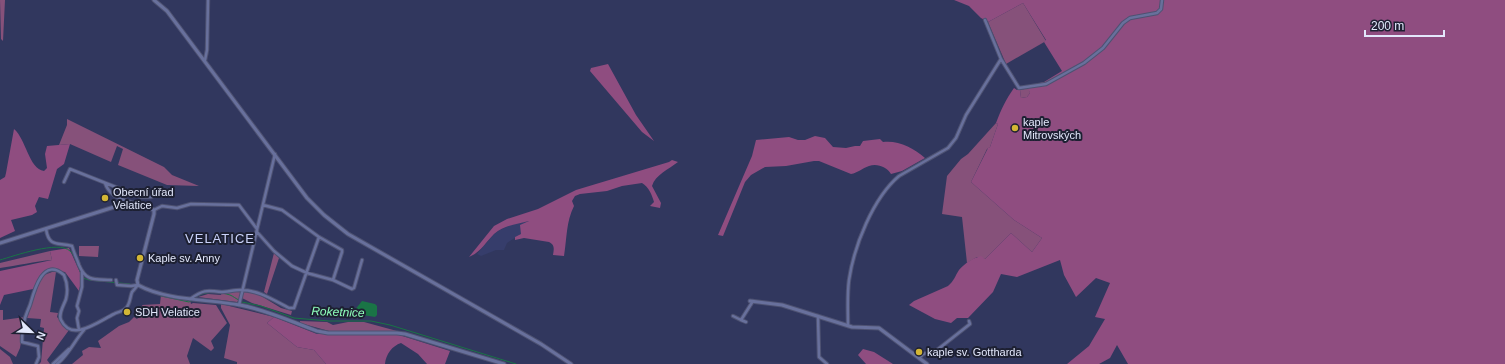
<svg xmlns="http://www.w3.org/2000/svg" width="1505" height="364" font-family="Helvetica,sans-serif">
	<rect width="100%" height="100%" fill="#31375e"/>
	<path fill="#363d6b" d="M529,221L521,234L507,243L504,250H496L481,256L477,254L494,234L500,230L515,223Z"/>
	<path fill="#86517a" d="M0,0H5L3,41L1,39Z
		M1023,3L1046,41L1006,64L988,22Z
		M1029,88L1030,93L1027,97L1021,98L1020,90Z
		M67,119L164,167L172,175L199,186L167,185L118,165L123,149L117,146L111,162L70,144L59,145L67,125Z
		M996,123L998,124L990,147L987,149L971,182L1014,220L1042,238L1032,252L1011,233L985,259L977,257L967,263L962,217L942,214L947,176L961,159L968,154Z
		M79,246H99L98,257L79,256Z
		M50,251L52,260C35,261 17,266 0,268V263Z
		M274,253L279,258L267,294L264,292Z
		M52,272H56L50,312L58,313L57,317L69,330L47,360L50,364H39L41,362L44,328L40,327L41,319L27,318L39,283L44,275Z
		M240,290L258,294L281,308L292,311L291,315L252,303L242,298L237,302L198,297L208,294L221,295L222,292Z
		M161,295L190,300L191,304L193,303L216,305L227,323L211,341L214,348L211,351L193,338L187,356L190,364H72L83,355L82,351L89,347L101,348L98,341L119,326L129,322L134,317L137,319L145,311L142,305L160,304Z
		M221,304L274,317L267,323L297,347L314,350L326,364H237V362L224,358L230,325L221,308Z
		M0,310H3V320L25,317L20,348L16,357L0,346Z
		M300,321L327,322L333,325L348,322H364L397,331H329L300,323Z
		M0,349L10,357L13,364H0Z"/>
	<path fill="#8f4d80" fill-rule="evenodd" d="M954,0H1505V364H1128L1117,345L1110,358L1099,364H1067L1089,346L1105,319L1095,317L1110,283L1096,278L1076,297L1064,275L1060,260L1017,277L1001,274L993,292L968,318H957L951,323L935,319L909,305L914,301L948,286C954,281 955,276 959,270C965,263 973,258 981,256L985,259L1011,233L1032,252L1042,238L1014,220L971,182L988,148L990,147L998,124L996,123C1001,110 1006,99 1014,88L1017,90L1023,87L1044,82L1062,71L1044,42L1046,40L1023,3L988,22L981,18L969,6ZM1028,88L1030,93L1027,97L1021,98L1020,90Z
		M608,64L636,115L654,141L642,132L590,71L591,68Z
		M14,129C26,139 29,169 44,171L47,168L45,154L47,146L70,144L64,164L57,169L48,199L39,197L35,206L37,212L32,215L11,220L15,231L0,238V180L5,177L6,173Z
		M815,136L825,138L833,147L846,148L855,146H860L863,141L880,139L883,142C898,140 914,148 925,158L902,171L891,174C887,167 877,163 869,166C862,168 858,173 851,174L819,161H814L786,166L765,167L751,175L745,182L723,236L718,235L752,156L756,140L789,137L798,140H805Z
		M672,160L678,162C669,169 655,175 652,186L661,203L660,208L650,206L654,202C652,195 649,187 642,183L622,186L607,191L580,194L575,196L572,201L574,206C566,222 567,238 564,256L553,255C554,249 555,245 549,242L524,238L515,240V237L521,234L520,225L529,221C517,224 505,225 494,234C485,243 481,252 469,257L494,226L507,219L538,209L576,190L669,162Z
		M69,248L82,277L79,291L65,272C41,268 45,270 33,289L4,295L0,305V271L52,260L50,251Z
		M274,317L317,334H396L450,351L445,364H427L418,354L401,343C392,346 386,354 385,364H326L314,350L297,347L267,323Z
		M863,349L874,352L893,364H866L858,355Z"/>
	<path fill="#1a7446" d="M362,301L375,304L377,306V315L375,317L357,314L354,311Z"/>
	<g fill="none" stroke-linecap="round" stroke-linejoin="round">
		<path stroke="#1a7446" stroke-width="1" d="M0,260C14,256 59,240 70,251C75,255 78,267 81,273
			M83,278L89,280L130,284
			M161,296L189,302L193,300
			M195,298C203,290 221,292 230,295C233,296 236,299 239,300
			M242,302L261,306L294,318L329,321H371L390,325L516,364"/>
		<g stroke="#4e5272" stroke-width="4.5">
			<path id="minor" d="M985,20L1001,59L1019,88L1046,84L1084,63L1103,48L1123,23L1130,18L1157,13L1161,9L1162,0
				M205,60L207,50L208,0
				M64,182L70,169L141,197H151L158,193
				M105,183C109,195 119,198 129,202
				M263,205L282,210L319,237L342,250V252L333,280
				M154,210L162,206L177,208L191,204L239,205L257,229V232L274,251L292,266L307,273L333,280L352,289L354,288L362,260
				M46,229C49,248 58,242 72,246C74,253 77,259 79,265C86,282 95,279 111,280
				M116,280L117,285L131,286L138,285
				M190,299C203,290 206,290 221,292C227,292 234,290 240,290C259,290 273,300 289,308H294L319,237
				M239,305L275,154
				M733,316L741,320L753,301
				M818,316L819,357L827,364
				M741,320L746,322
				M848,326C848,310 847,295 849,280C854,246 873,198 899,176L948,148L956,138L966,115L1001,59
				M79,330L77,318L79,311L77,306L82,287V272
				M919,358L923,354L937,350L970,324L969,321
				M36,364L39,357L38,346L22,342C22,337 22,331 23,326C24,319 27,312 30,305C34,291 43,256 64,275C67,282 68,291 66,299C64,305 58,314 61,320C72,343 99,321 114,314C117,312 122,312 125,309C130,306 130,297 132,292C134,290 136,287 138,285
				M53,364L69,349
				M57,364C69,355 74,341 84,330"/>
		</g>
		<g stroke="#4e5272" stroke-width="5">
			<path id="tertiary" d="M154,0L167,11L307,198L324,215L348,234L541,344L571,364
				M0,243L130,202L154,210V214L137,280L138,285C167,301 208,299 240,305C267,310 292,322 317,331L328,333H397L405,334L504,364
				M750,301L782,305L852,327L879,328L927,364"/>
		</g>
		<use href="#minor" stroke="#68709c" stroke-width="2.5"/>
		<use href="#tertiary" stroke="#68709c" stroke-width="3"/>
	</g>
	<g fill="#d3b635" stroke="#1d2032" stroke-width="1.5">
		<circle cx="1015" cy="128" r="4"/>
		<circle cx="105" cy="198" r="4"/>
		<circle cx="140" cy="258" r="4"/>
		<circle cx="127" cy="312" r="4"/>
		<circle cx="919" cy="352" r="4"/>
	</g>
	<g text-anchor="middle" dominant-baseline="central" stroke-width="4" stroke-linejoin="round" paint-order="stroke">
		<g font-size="11" fill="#e3e8fc" stroke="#1d2032" text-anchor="start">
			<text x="1023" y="122">kaple<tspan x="1023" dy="13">Mitrovských</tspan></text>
			<text x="113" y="192">Obecní úřad<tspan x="113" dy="13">Velatice</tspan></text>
			<text x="148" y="258">Kaple sv. Anny</text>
			<text x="135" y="312">SDH Velatice</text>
			<text x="927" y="352">kaple sv. Gottharda</text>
		</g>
		<g font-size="12" font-style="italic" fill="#8fffbb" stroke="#1d2032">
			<text transform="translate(338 312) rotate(2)">Roketnice</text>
		</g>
		<g font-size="13" letter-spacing="1" fill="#cad2fa" stroke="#1d2032">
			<text x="220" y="238">VELATICE</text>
		</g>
	</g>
	<g transform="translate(32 332) rotate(113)" stroke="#1d2032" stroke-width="3" paint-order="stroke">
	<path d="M0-3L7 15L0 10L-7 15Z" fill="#e3e8fc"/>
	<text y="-6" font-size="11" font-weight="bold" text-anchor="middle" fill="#e3e8fc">N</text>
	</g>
	<path d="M1365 30v6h79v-6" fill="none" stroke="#e3e8fc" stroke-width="2"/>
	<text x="1371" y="30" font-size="12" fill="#e3e8fc" stroke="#1d2032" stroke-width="3" paint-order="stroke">200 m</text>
</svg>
